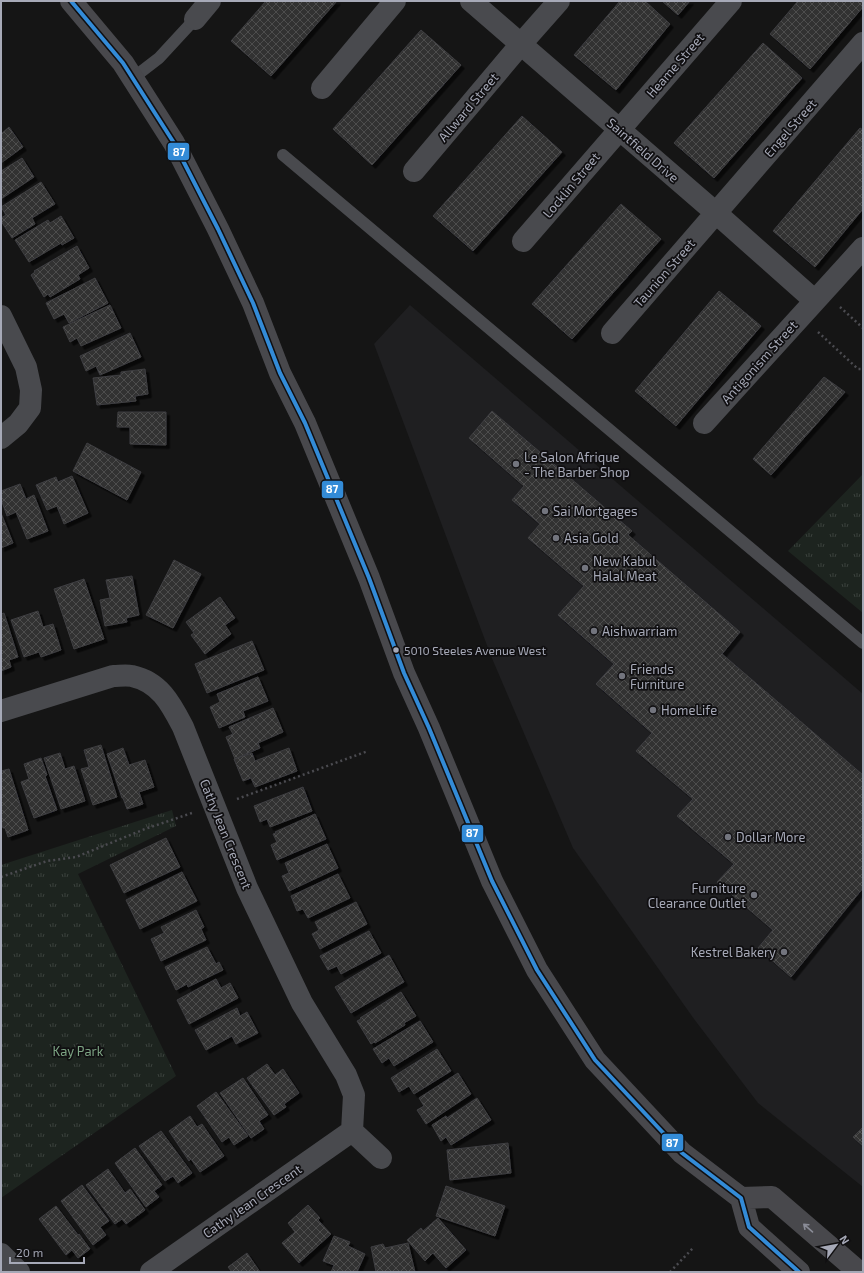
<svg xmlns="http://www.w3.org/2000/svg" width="864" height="1273" font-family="'Exo 2',sans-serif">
	<defs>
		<pattern id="park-tufts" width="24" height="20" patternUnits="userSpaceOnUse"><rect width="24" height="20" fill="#1d241f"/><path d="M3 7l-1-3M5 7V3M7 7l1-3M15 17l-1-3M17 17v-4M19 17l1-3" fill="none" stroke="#3b413d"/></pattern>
		<pattern id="building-cross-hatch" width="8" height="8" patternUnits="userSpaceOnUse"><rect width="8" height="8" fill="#323233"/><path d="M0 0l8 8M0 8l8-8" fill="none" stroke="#4d4d4e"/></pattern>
		<filter id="shadow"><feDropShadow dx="3.5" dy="3.5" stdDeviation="0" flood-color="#0009"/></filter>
	</defs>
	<rect width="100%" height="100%" fill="#151515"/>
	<path fill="#1f1f21" d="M410,305L863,694V1187L758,1103L694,1019L573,848L491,656L374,344Z"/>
	<path fill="url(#park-tufts)" d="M863,474V613L788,551Z
		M172,810L176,826L78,874L176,1076L1,1198V865Z"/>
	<path fill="url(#building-cross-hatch)" stroke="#3e3e41" filter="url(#shadow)" d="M266,1H337L271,76L231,41Z
		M620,1H645L670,24L616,90L574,55Z
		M662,1H690L678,15Z
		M798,1H863V7L810,69L770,34Z
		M421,30L461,65L372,165L333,129Z
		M763,43L802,78L714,178L674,143Z
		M522,116L562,152L473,251L433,216Z
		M9,127L23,147L1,163V134Z
		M860,128L863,130V209L815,267L773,231Z
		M22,158L34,177L1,199V171Z
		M41,182L55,204L32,218L35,224L12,238L1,221V218L6,215L1,207Z
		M621,204L661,239L572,339L532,304Z
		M61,216L74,238L62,245L61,243L29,262L15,240L48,220L50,223Z
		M77,246L89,268L78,275L80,279L50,297L48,294L44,297L31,275L35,272L34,271Z
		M95,278L108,303L69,323L64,314L54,319L46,303Z
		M719,291L761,326L676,426L635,391Z
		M110,305L121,328L81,346L77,338L70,342L63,327Z
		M130,333L141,357L100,375L96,366L86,371L80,356Z
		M145,369L148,394L135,396L136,401L97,405L93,378L121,375V372Z
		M824,377L845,392L771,475L753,459Z
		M492,411L632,531L628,535L740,632L722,654L863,775V888L791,977L758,948L773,930L717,882L734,864L677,816L693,799L636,751L652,733L596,684L614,664L558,615L584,586L528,538L540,524L512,500L524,486L469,438Z
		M118,412H166V445L130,444V427H117Z
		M87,443L141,472L127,500L73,471Z
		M72,476L88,513L64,524L57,506L47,510L36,485L56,477L58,482Z
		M20,484L26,499L34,495L48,531L27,539L16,512L7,516L1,499V491Z
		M1,513L13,543L1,548Z
		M174,560L201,574L173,628L146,615Z
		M132,576L139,615L126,618L127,622L105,626L100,600L110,598L106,580Z
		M84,579L104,639L74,649L54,589Z
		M220,597L235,618L225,625L231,634L205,654L191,635L194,633L186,622Z
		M38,611L43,627L53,624L61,650L41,657L39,652L24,657L11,620Z
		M4,613L18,657L9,660L11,667L1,671V614Z
		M252,641L264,670L207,693L195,664Z
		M258,677L268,701L243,711L245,717L219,728L210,707L220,702L217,694Z
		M273,708L283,732L258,743L260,748L235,759L226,737L233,734L229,727Z
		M101,745L117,797L93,805L81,769L89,767L84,750Z
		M123,748L129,765L145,760L154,787L139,792L143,804L127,809L123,798H122L107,754Z
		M289,748L297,771L255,787L251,778L243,781L234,759L252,753L255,761Z
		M60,753L65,769L74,766L85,801L61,809L44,758Z
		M41,758L47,775L45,776L57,810L34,818L21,782L29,779L24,764Z
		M9,769L28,830L8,837L5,828H3L1,823V771Z
		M303,787L312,811L270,827L267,819L260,822L254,806Z
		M315,814L326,839L277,860L271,845L277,842L273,834L276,833L275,832Z
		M166,838L180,867L124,893L110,865Z
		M327,844L338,868L289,891L282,876L289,873L285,863Z
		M182,872L197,901L140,929L126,900Z
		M338,874L350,898L308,918L303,909L297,911L291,896Z
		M356,902L367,924L320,949L312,934L319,930L315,922Z
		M196,910L204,927L201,929L206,940L161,961L151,939L164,933L161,927Z
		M369,931L381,953L341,974L337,966L328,970L320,956Z
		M207,947L216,964L219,962L223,970L188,987L187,984L176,990L165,967Z
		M389,955L404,982L351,1013L335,987Z
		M216,979L221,988L230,983L238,998L189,1024L177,1000Z
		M401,992L416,1016L404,1023L405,1025L375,1043L374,1042L371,1044L357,1021L361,1019L360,1018Z
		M237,1008L240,1016L247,1012L258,1033L236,1044L232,1036L206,1050L195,1030Z
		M420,1021L433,1042L394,1066L389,1058L382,1063L373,1049Z
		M437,1049L451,1071L414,1094L409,1086L399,1092L391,1078Z
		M267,1064L275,1075L283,1069L299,1093L284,1104L286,1107L274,1115L247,1078Z
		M458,1073L471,1094L426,1124L417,1110L424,1106L419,1098Z
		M243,1078L268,1115L259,1121L264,1129L251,1138L220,1093Z
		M216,1092L248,1136L234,1145L229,1137L222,1142L197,1106Z
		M477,1098L491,1120L451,1145L446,1137L441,1141L432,1125L446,1116L447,1118Z
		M190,1116L197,1127L202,1124L224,1156L200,1172L191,1159L189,1161L169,1131Z
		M863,1127V1146L853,1137Z
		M161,1131L192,1173L178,1183L173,1176L165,1181L139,1146Z
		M508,1143L511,1173L450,1180L447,1150Z
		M135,1148L162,1185L154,1191L159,1197L146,1207L115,1163Z
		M108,1169L125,1193L130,1189L145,1210L126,1224L122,1219L115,1224L86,1185Z
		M82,1185L109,1221L100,1227L106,1235L93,1245L61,1201Z
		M446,1186L505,1206L495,1236L436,1216Z
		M308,1205L320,1218L318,1220L331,1234L299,1263L282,1243L295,1232L288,1223Z
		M56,1206L78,1235L79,1234L90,1249L78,1258L72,1250L66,1255L39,1219Z
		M438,1218L466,1250L446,1268L433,1253L425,1261L407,1240L421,1228L423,1231Z
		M334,1236L350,1242L348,1246L365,1254L357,1272H331L334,1265L323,1261Z
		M408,1243L415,1272H376L371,1247L383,1244L385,1248Z
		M247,1253L260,1272H232L228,1267Z"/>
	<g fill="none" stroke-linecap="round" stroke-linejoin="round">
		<path stroke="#4b4b50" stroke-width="2.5" stroke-dasharray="2 3" stroke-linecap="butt" d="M840,307L863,328
			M818,332L858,369H863
			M237,799L368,751
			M1,877L47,861L76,857L145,829L192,813
			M670,1272L694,1247"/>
		<path stroke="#494a4e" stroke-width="12" d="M133,78L159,58L195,19
			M283,155L863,643"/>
		<path stroke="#494a4e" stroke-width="22" d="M471,1L716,213L814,300
			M195,19L210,1
			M322,88L395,1
			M414,171L521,44L559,1
			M523,241L731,1
			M1,316L26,367L31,390L30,408L18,424L1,438
			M612,333L863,43
			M704,423L863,248
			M1,711L113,676C119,676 126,675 132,676C160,682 171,704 183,727L247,888L302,1003L346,1075L354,1095L352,1131L381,1158
			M1,1254L19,1272
			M151,1272L352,1131"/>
		<path stroke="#48484c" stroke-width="22" d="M71,1L123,63L174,143L218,229L253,303L280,373L305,423L369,578L404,673L429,728L492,881L537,970L595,1060L682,1153L741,1198L749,1227L799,1272
			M741,1198L772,1197L859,1272"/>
		<g stroke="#100f11" stroke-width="7">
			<path id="bus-1" d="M71,1L123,63L174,143L218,229L253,303L280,373L305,423L369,578L404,673L429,728L492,881L537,970L595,1060L682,1153L741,1198L749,1227L799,1272"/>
		</g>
		<use href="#bus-1" stroke="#338bd7" stroke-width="4"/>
	</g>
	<defs><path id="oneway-shaft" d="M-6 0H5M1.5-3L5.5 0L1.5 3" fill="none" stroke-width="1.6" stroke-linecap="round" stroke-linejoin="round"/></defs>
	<use stroke="#8a8c97" href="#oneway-shaft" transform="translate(808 1228) rotate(-139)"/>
	<g fill="#73757e" stroke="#100f11" stroke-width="1.5">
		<circle cx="516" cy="464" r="4"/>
		<circle cx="545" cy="511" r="4"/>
		<circle cx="556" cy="538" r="4"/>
		<circle cx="585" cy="568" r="4"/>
		<circle cx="594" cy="631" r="4"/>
		<circle cx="622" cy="676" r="4"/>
		<circle cx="653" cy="710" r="4"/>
		<circle cx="728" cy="837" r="4"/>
		<circle cx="754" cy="895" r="4"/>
		<circle cx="784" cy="952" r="4"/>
	</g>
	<circle fill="#a6a9b7" stroke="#100f11" stroke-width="1.5" cx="396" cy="650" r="3.5"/>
	<g text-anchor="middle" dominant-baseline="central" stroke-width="3.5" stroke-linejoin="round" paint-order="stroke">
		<g font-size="12" fill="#a6a9b7" stroke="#100f11" text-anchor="start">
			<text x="404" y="650">5010 Steeles Avenue West</text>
		</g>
		<g font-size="13" fill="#a6a9b7" stroke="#100f11">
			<text transform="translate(675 65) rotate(-49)">Heame Street</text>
			<text transform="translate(468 107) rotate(-50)">Allward Street</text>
			<text transform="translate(790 128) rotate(-49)">Engel Street</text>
			<text transform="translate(643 150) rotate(41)">Saintfield Drive</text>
			<text transform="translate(571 185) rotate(-50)">Locklin Street</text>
			<text transform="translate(664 273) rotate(-49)">Taunion Street</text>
			<text transform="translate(759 362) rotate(-48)">Antigonism Street</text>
			<text transform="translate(226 834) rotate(68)">Cathy Jean Crescent</text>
			<text transform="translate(252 1201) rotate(-35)">Cathy Jean Crescent</text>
		</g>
		<g font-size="13" fill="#a6a9b7" stroke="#100f11" text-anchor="start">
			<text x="524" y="457">Le Salon Afrique<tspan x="524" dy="15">- The Barber Shop</tspan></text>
			<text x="553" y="511">Sai Mortgages</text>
			<text x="564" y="538">Asia Gold</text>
			<text x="593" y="561">New Kabul<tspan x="593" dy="15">Halal Meat</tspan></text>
			<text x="602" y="631">Aishwarriam</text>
			<text x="630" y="669">Friends<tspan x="630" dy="15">Furniture</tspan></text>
			<text x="661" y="710">HomeLife</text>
			<text x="736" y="837">Dollar More</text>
			<text x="746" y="888" text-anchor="end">Furniture<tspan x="746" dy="15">Clearance Outlet</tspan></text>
			<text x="776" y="952" text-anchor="end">Kestrel Bakery</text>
		</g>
		<g font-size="13" fill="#7ca383" stroke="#100f11">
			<text x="78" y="1051">Kay Park</text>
		</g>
	</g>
	<g stroke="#100f11" stroke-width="1.5">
		<rect x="167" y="142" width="23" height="19" rx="4" fill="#338bd7"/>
		<rect x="321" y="480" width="23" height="19" rx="4" fill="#338bd7"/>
		<rect x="461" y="824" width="23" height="19" rx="4" fill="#338bd7"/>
		<rect x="661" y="1133" width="23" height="19" rx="4" fill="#338bd7"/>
	</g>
	<g font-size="11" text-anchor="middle" font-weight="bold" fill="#fff">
		<text x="179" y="156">87</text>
		<text x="332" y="493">87</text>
		<text x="472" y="837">87</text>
		<text x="672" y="1147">87</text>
	</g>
	<rect width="864" height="1273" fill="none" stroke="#a6a9b7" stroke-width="4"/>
	<g transform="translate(836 1245) rotate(58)" stroke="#100f11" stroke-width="3" paint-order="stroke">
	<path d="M0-3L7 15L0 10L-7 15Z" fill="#a6a9b7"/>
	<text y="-6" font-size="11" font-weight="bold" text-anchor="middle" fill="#a6a9b7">N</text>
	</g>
	<path d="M10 1257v6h74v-6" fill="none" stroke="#a6a9b7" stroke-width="2"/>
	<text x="16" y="1257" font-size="12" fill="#a6a9b7" stroke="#100f11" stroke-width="3" paint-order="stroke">20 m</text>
</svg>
